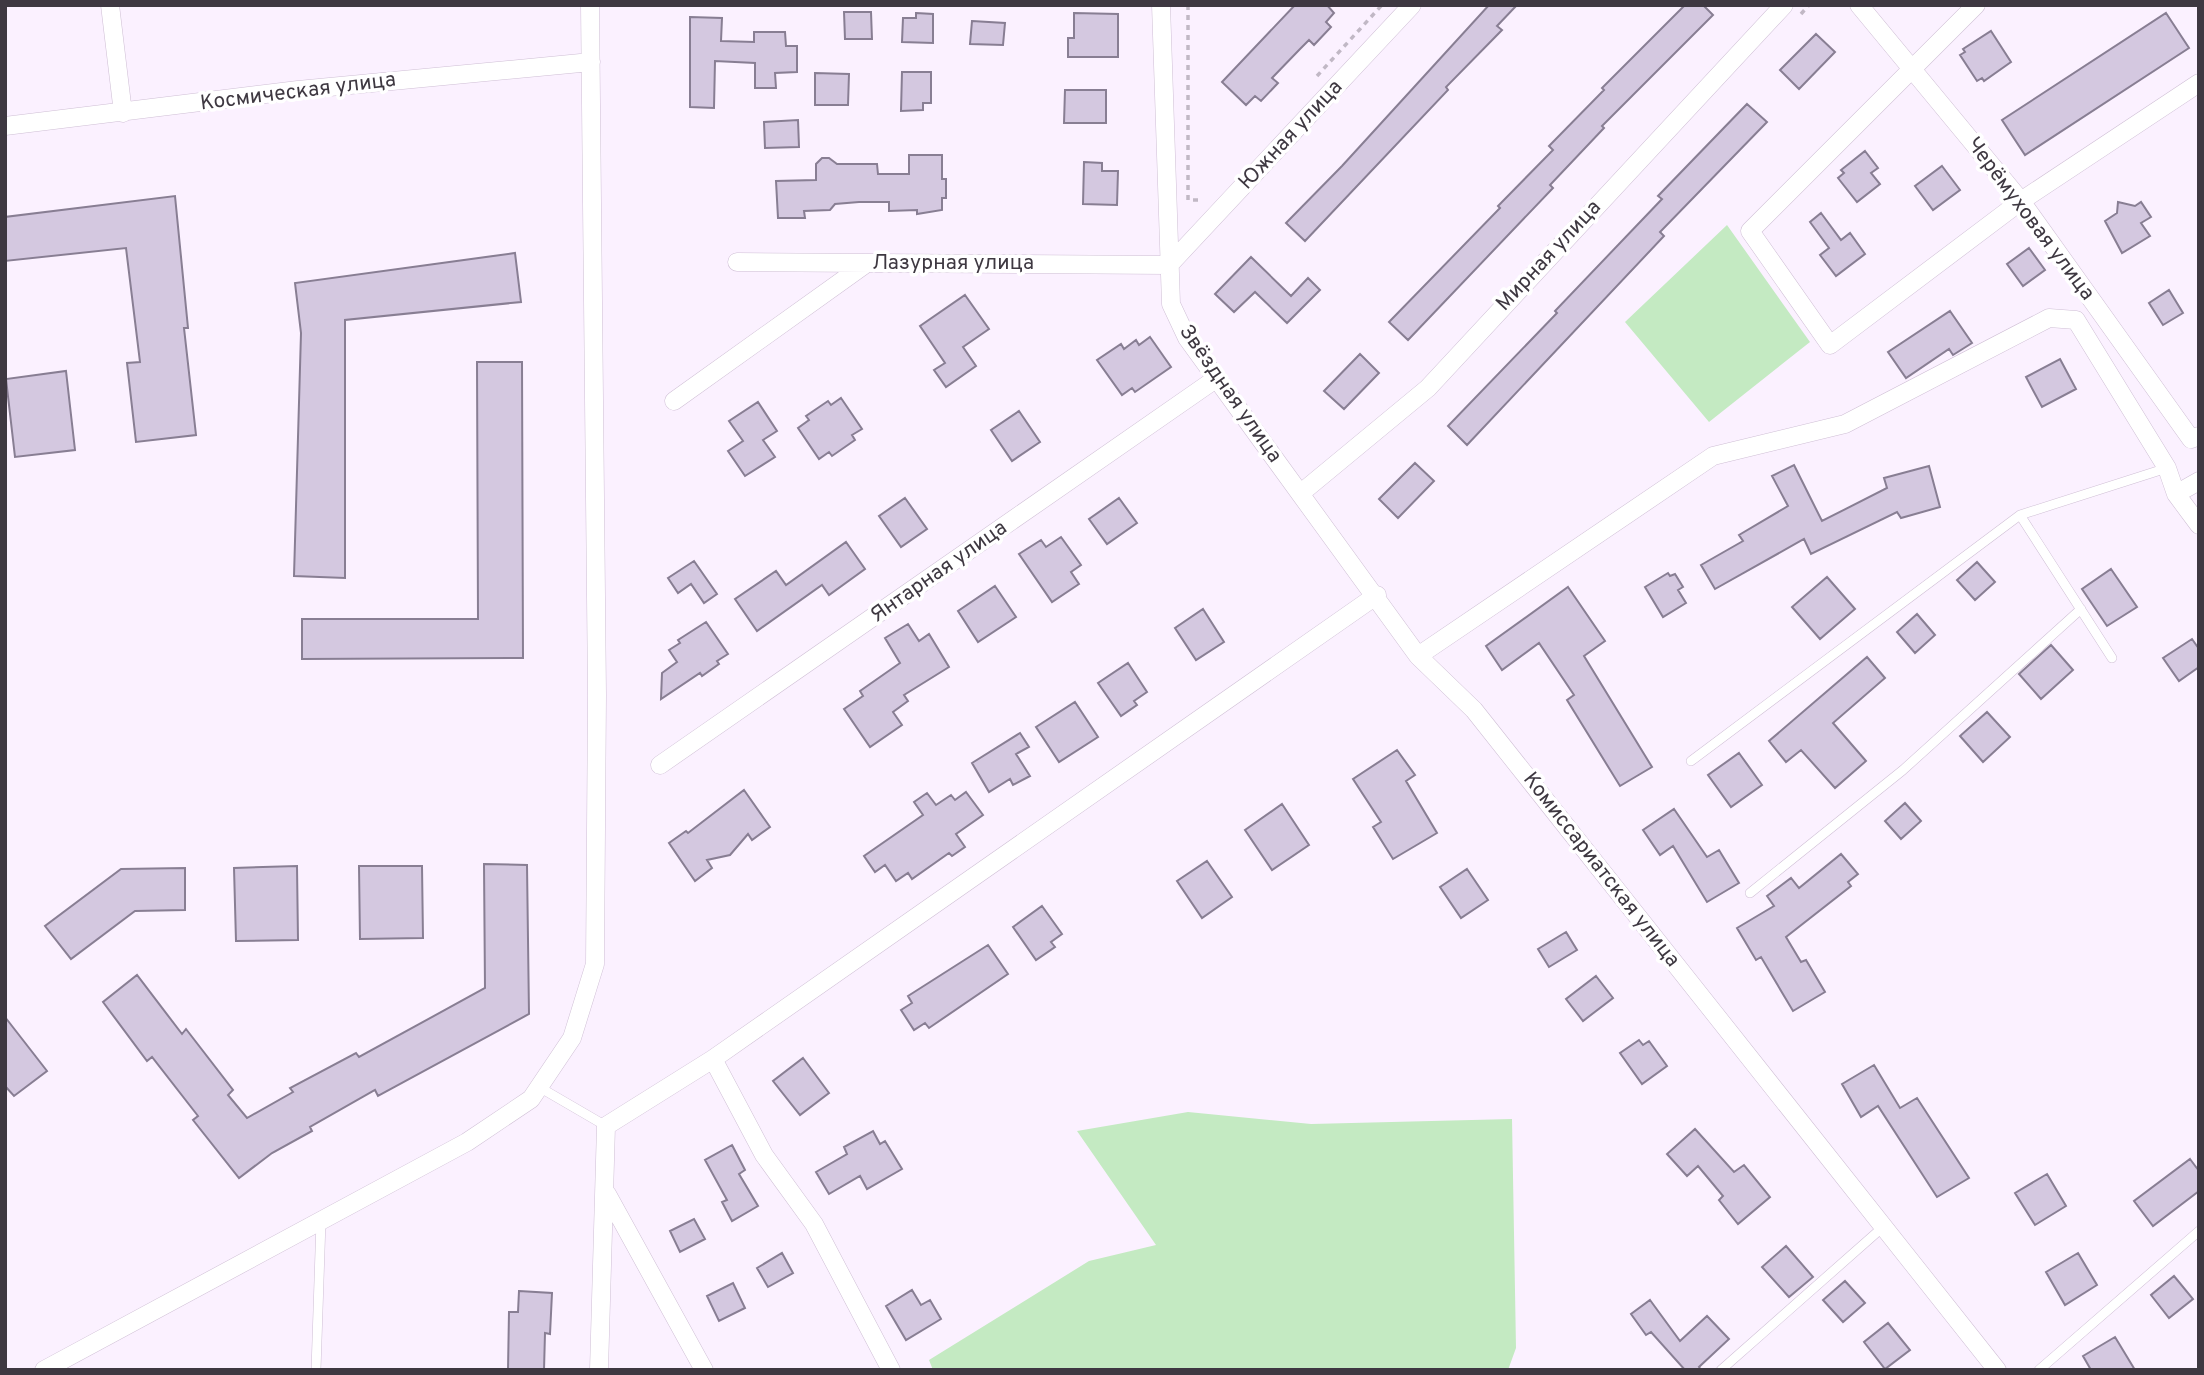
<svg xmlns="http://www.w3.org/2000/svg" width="2204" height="1375" font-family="Overpass,sans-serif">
	<rect width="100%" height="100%" fill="#fbf1ff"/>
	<path fill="#c4eac2" d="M1727,225L1810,342L1709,422L1625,322Z
		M1188,1112L1311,1124L1512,1119L1516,1348L1508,1370H933L929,1360L1089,1261L1156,1245L1077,1131Z"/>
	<path fill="#d4c8e0" stroke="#887e93" stroke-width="2" d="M1295,5H1327L1334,13L1326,22L1331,27L1314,45L1309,40L1300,49L1272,78L1278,83L1261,101L1255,96L1246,105L1222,82Z
		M1489,5H1517L1497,26L1502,30L1446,87L1448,90L1305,241L1286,223L1342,166Z
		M1685,5H1703L1713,15L1602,126L1604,128L1550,185L1553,188L1408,340L1389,322L1500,208L1498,206L1553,150L1549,146L1604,90L1602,88Z
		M844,12H871L872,39H845Z
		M916,13L933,14V43L902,42L903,18H916Z
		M1074,13L1118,14V57H1068V38H1074Z
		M2166,13L2189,48L2025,155L2002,120Z
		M690,17L722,18L721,41L754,42V32H785L786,46H797V72L775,73L776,88H755V63L715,61L714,108L690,107Z
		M972,21L1005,23L1003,45L970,44Z
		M1991,31L2011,62L1984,81L1982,78L1977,81L1960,55L1965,52L1963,49Z
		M1816,34L1835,52L1799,89L1780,70Z
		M902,72H931V103H923V110L901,111Z
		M815,73L849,74L848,105H815Z
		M1065,90H1106V123H1064Z
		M1747,104L1767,122L1660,232L1664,236L1467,445L1448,426L1557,313L1555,311L1662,199L1658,196Z
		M798,120L799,147L765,148L764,122Z
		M1865,151L1878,168L1871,173L1880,184L1857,202L1838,178L1844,173L1841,170Z
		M909,155H942V179H946V198H942V210L917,214V210L889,211V202H859L835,204L830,210L804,211L805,218H778L776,181L816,180V164L822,158H829L837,164H877L878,174H909Z
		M1084,162L1102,163V171H1118L1117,205L1083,204Z
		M1942,166L1960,190L1933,210L1915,186Z
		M175,196L188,328H184L196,435L136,442L127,363L140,362L126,248L5,261V217Z
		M2118,202L2135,206L2141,202L2151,217L2141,223L2150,236L2122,253L2105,221L2117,213Z
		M1821,213L1841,240L1850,233L1865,254L1836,276L1820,255L1829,248L1810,222Z
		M2029,248L2045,270L2023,286L2007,264Z
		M515,253L521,302L345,320V578L294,576L301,333L295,283Z
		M1251,257L1291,296L1308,278L1320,290L1287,323L1255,292L1234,312L1215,294Z
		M2169,290L2183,313L2163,325L2149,303Z
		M965,295L989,329L963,347L976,366L946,387L934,370L945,363L920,326Z
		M1950,311L1972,343L1953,355L1949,349L1906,378L1888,352Z
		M1150,337L1171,367L1135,392L1132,388L1122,395L1097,360L1121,344L1124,349L1136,340L1139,345Z
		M1360,354L1379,373L1344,409L1324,391Z
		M2060,359L2076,389L2042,407L2026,377Z
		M477,362H522L523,658L302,659V619H478Z
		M66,371L75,450L15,457L6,379Z
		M841,398L862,429L852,435L855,440L832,456L829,452L819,459L798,428L809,420L806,416L828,401L831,405Z
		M758,402L777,431L763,440L775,457L745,476L728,451L743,441L729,421Z
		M1019,411L1040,442L1012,461L991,430Z
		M1415,463L1434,481L1398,518L1379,499Z
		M1794,465L1822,521L1887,488L1884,478L1929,466L1940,507L1901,518L1897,512L1811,554L1804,539L1715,589L1701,565L1743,541L1739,535L1788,506L1772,476Z
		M905,498L927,529L901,547L879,516Z
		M1119,498L1137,523L1107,544L1089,519Z
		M1061,537L1081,565L1071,572L1079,584L1052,602L1019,554L1041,540L1046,547Z
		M846,542L865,569L829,595L822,585L757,631L735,599L776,571L786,585Z
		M694,561L717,594L704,603L691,584L678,593L668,578Z
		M1977,562L1995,582L1975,600L1957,580Z
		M2111,569L2137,607L2107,626L2082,589Z
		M1668,573L1670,576L1675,574L1683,587L1678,590L1686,603L1663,617L1645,587Z
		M1827,577L1855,609L1820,639L1792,607Z
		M995,586L1016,617L978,642L958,611Z
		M1568,587L1605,641L1584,656L1652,767L1620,786L1567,700L1574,695L1539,643L1502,670L1486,646Z
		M1203,609L1224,642L1196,660L1175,628Z
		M1917,614L1935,635L1915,653L1897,632Z
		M706,622L728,654L717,661L719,664L702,676L700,673L661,699L662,673L677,662L669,650L680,643L678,640Z
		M908,624L919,641L929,634L949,667L904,695L908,701L893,712L902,725L870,747L844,709L863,696L860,691L900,663L885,638Z
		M2192,639L2199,649V667L2179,681L2163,658Z
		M2051,645L2073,670L2041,699L2019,674Z
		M1867,657L1885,678L1833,723L1866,761L1835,788L1801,750L1786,762L1769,741Z
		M1128,663L1147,692L1134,701L1137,705L1121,716L1098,683Z
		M1075,702L1098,737L1059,762L1036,727Z
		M1987,712L2010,737L1983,762L1960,736Z
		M1020,733L1029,747L1016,754L1030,776L1013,785L1010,779L989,792L972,763Z
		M1397,750L1415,775L1406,781L1437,833L1393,859L1373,827L1381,822L1353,779Z
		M1739,753L1762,785L1731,807L1708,775Z
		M744,790L770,827L752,840L748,834L730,855L707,860L712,868L695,881L669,843L686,831L688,833Z
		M966,792L983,815L956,834L965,847L952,856L949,853L912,879L908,873L896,881L885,865L875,872L864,856L923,815L914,802L927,793L936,805L951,795L955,800Z
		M1905,803L1921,821L1901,839L1885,821Z
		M1282,804L1309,845L1272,870L1245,830Z
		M1674,809L1707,857L1719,850L1739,883L1707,902L1673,846L1660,855L1643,830Z
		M1841,854L1858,874L1848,882L1851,886L1786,937L1801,962L1806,960L1825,992L1793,1011L1761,957L1756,960L1737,928L1774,906L1767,896L1791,878L1799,888Z
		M1207,861L1232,897L1202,918L1177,881Z
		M484,864L527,865L529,1014L378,1096L375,1090L310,1127L312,1131L272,1153L239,1178L193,1120L198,1116L152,1057L147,1061L103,1002L137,975L182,1034L186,1029L233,1090L228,1095L247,1118L293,1092L290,1088L356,1053L359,1057L485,988Z
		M297,866L298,940L236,941L234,868Z
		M359,866H422L423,938L360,939Z
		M185,868V910L135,911L71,959L45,926L121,869Z
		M1467,869L1488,900L1461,918L1440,887Z
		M1042,906L1062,934L1051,942L1055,947L1036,960L1013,927Z
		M1566,932L1577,950L1549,967L1538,949Z
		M988,945L1008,974L929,1028L925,1023L914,1030L901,1010L912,1003L908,996Z
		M1596,976L1613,998L1583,1021L1566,999Z
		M5,1017L47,1071L14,1096L5,1086Z
		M1639,1040L1643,1045L1649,1041L1667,1066L1642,1084L1620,1053Z
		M803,1058L829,1093L800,1115L773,1081Z
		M1874,1065L1900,1108L1917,1098L1969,1178L1937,1197L1878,1106L1861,1117L1842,1084Z
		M1695,1129L1734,1172L1744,1165L1770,1197L1738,1224L1719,1200L1723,1196L1698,1166L1687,1176L1667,1154Z
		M873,1131L880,1144L885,1141L902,1169L867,1189L860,1176L829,1194L816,1172L847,1154L844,1147Z
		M732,1145L745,1170L739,1174L758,1206L732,1221L722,1202L727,1200L705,1160Z
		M2190,1159L2199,1171V1191L2153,1226L2134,1201Z
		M2047,1174L2066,1206L2035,1225L2015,1193Z
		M694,1219L705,1239L680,1252L670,1231Z
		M1786,1246L1813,1277L1789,1297L1762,1267Z
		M782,1253L793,1273L768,1287L757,1268Z
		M2078,1253L2097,1285L2065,1305L2046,1272Z
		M2174,1276L2193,1299L2169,1318L2151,1295Z
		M1845,1281L1865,1303L1843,1322L1823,1300Z
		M733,1283L745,1308L719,1321L707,1296Z
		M912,1290L921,1305L930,1300L941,1319L906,1340L886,1306Z
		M519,1291L552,1293L550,1334L545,1333L544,1370H508L509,1312H518Z
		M1650,1300L1680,1341L1707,1316L1729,1339L1699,1367L1701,1370H1685L1651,1332L1646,1335L1631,1314Z
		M1888,1323L1910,1350L1885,1369L1864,1342Z
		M2115,1337L2135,1370H2091L2083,1356Z"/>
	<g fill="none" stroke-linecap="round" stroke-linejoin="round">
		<g stroke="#cfbfd5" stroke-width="10">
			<path id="lane" d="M2020,515L2112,658
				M1691,761L2020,515L2167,468
				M1750,893L1903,770L2081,609
				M539,1087L606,1126
				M316,1370L321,1221
				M1721,1370L1883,1227
				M2039,1370L2199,1231"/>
		</g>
		<g stroke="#cfbfd5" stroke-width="19">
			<path id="street" d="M110,5L123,113
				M1161,5L1171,304L1187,338L1418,656
				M1859,5L2021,201L2191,439L2199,436
				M1976,5L1750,231L1830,345L2021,201L2199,83
				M5,126L298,90L591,62
				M737,262L1169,265L1412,5
				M674,401L867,263
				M1301,493L1428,388L1784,5
				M2176,494L2199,481
				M660,765L1217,378
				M713,1059L764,1155L814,1224L891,1370
				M607,1194L704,1370
				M44,1370L467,1142L531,1099L572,1038L595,964L597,695L590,5
				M599,1370L606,1126L713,1059L1377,595
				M1997,1370L1474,710L1418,656L1713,456L1845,424L2049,318L2076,320L2167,468L2176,494L2199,525"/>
		</g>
		<path stroke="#c1b8c5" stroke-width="3.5" stroke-dasharray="5 5" stroke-linecap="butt" d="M1188,5V200H1203
			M1801,14L1809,5
			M1317,76L1382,5"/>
		<use href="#lane" stroke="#fff" stroke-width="9"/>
		<use href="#street" stroke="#fff" stroke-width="18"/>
	</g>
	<g text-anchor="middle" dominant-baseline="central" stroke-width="7" stroke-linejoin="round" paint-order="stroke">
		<g font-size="21" fill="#3e3841" stroke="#fff">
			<text transform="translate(298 92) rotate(-7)">Космическая улица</text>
			<text transform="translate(1291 135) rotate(-47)">Южная улица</text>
			<text transform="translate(2030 219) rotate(53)">Черёмуховая улица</text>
			<text transform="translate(1549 256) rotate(-47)">Мирная улица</text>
			<text x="953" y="263">Лазурная улица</text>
			<text transform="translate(1230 394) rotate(55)">Звёздная улица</text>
			<text transform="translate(939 572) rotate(-35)">Янтарная улица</text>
			<text transform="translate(1601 870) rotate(52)">Комиссариатская улица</text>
		</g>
	</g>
	<rect width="2204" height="1375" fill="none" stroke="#3e3841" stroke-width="14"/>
</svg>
